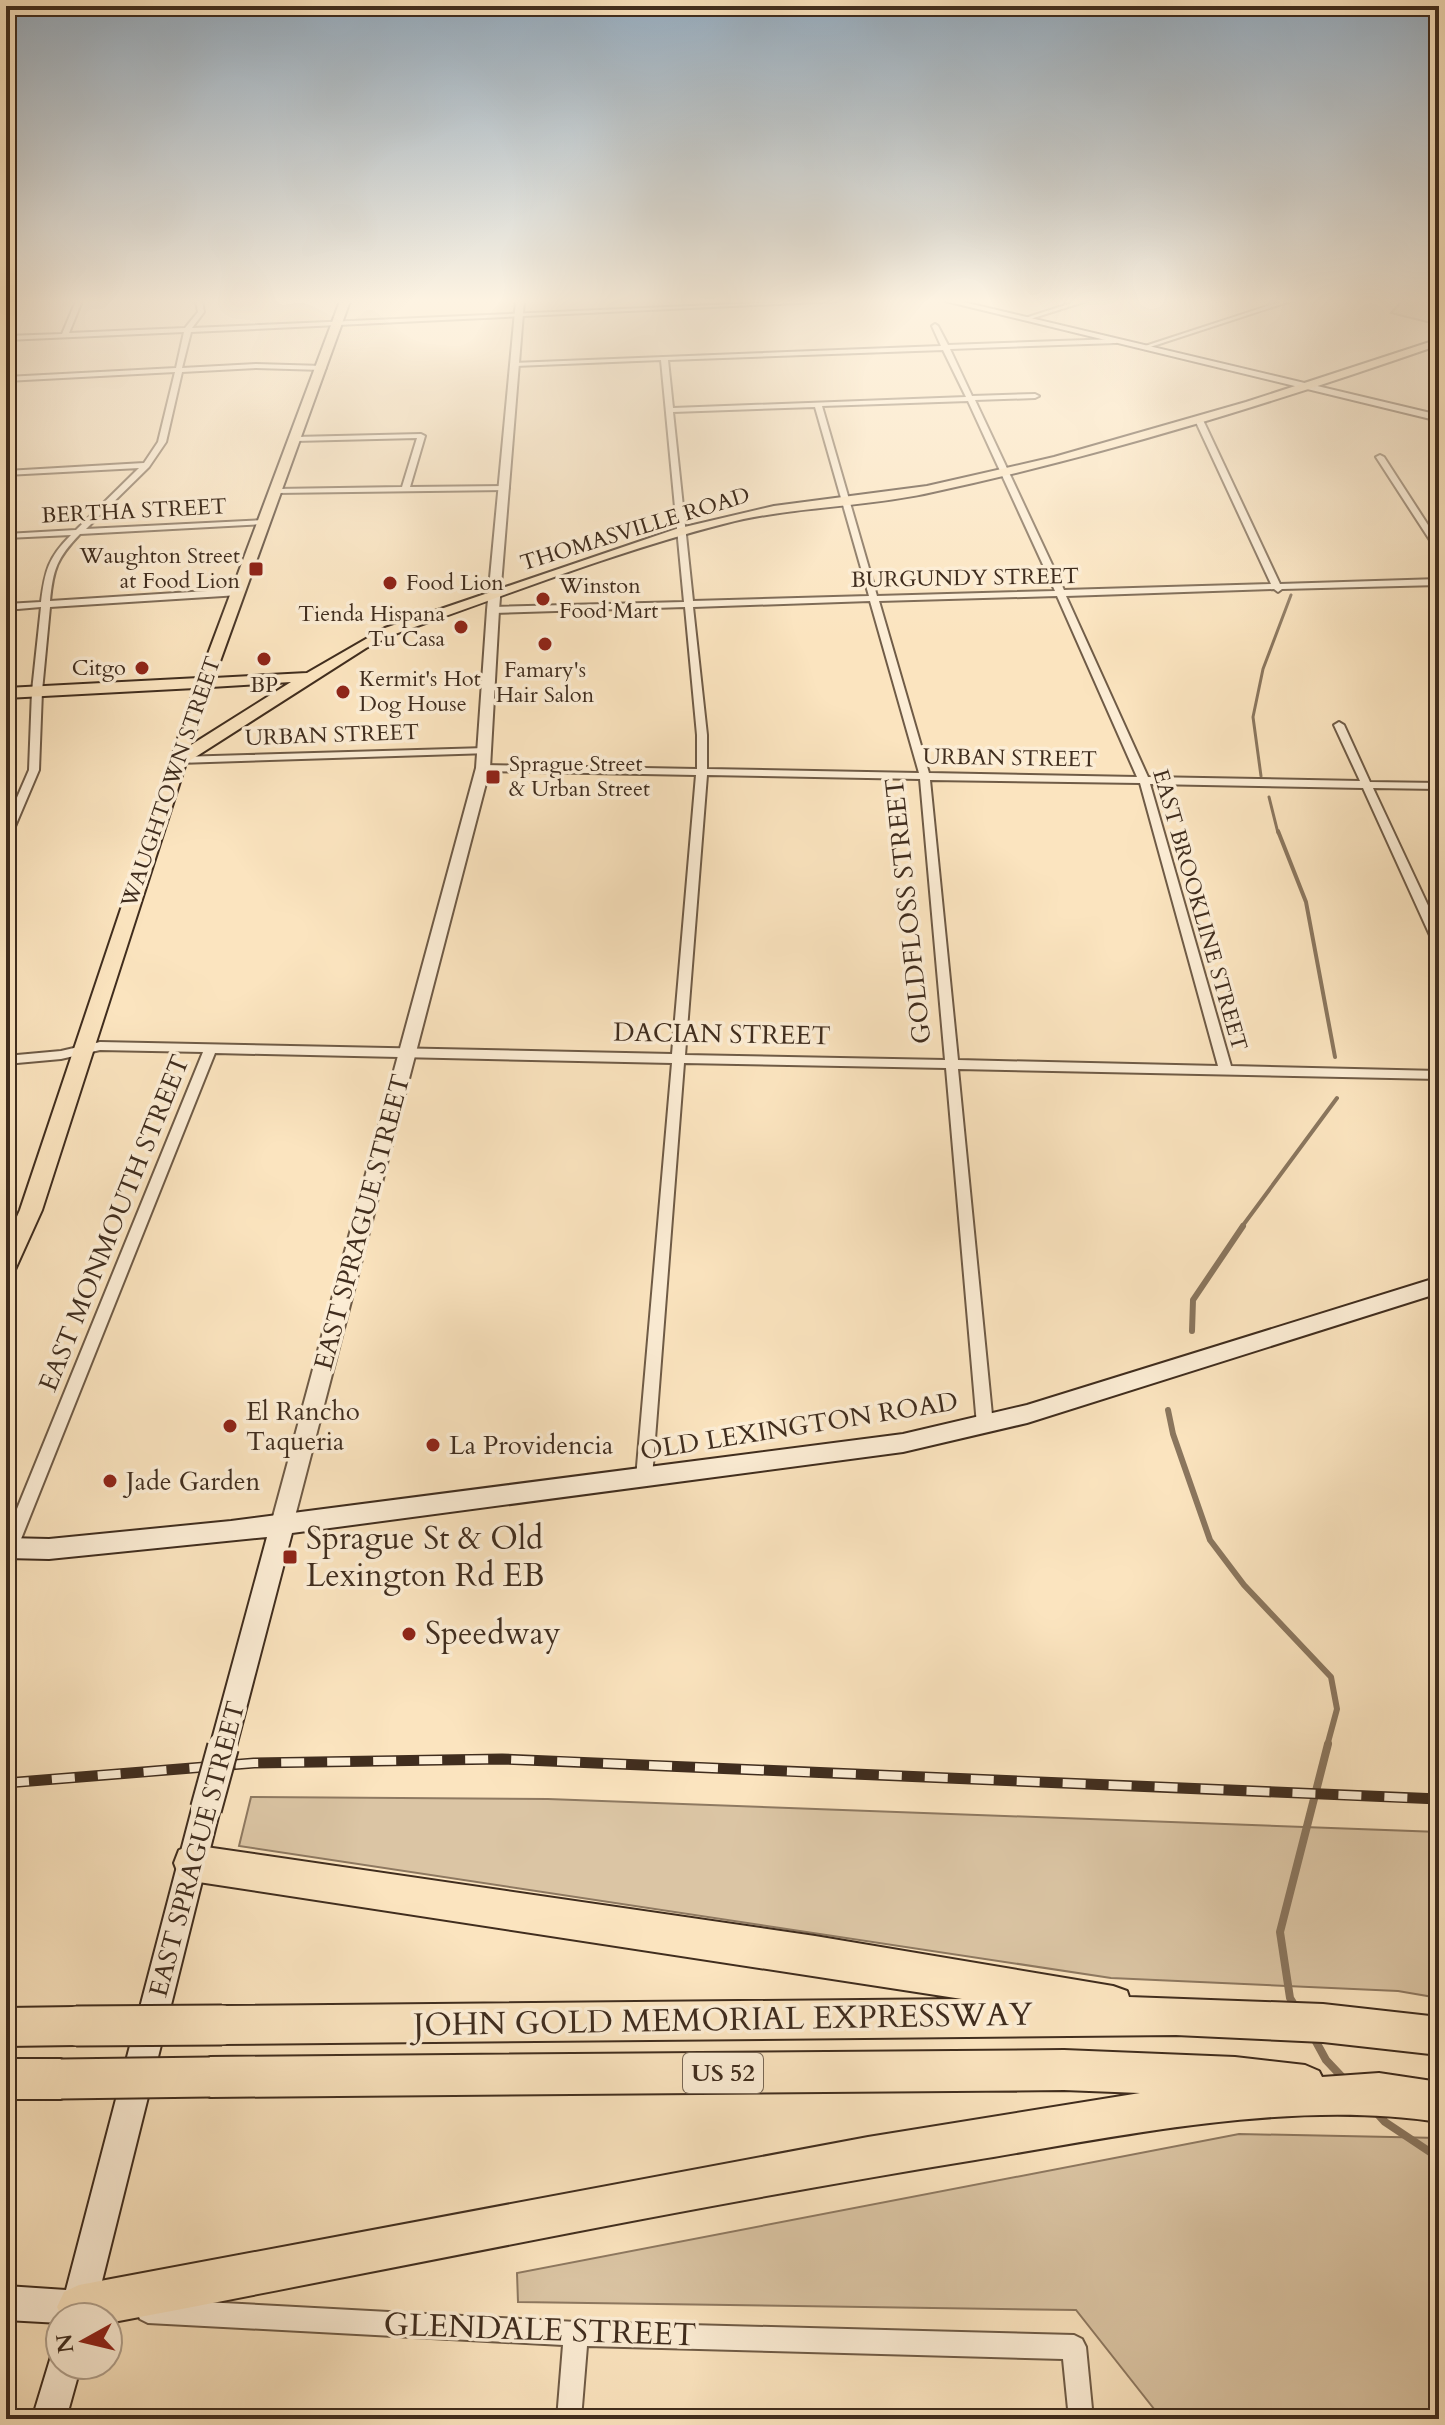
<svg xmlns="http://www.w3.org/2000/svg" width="1445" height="2425" font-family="Cardo,serif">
	<rect width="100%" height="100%" fill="#fbe4bf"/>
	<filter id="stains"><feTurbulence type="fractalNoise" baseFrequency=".0025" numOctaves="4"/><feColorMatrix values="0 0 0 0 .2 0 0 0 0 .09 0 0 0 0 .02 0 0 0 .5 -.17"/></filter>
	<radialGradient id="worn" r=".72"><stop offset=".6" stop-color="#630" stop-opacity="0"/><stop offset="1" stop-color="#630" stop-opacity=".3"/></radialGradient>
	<path fill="#dbc5a4" stroke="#8e7961" stroke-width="2" d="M1402,301H1439V325L1391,313Z
		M251,1797L548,1799L1439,1832V1998L1398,1991L1111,1978L239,1846Z
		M1239,2134L1439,2138V2419H1162L1076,2310L518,2302L517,2273Z"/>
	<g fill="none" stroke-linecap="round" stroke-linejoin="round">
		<path stroke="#8a765e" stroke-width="3" d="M1261,776L1253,717L1263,669L1291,595
			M1269,797L1278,833"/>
		<path stroke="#8a765e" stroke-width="4" d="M1278,831L1306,902L1335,1057
			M1241,1228L1337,1098"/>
		<path stroke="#8a765e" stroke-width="6" d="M1192,1331L1193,1300L1243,1226
			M1168,1410L1173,1434L1210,1540L1244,1585L1331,1677L1337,1709L1327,1746"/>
		<path stroke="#8a765e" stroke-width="8" d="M1295,2006L1290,1998L1280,1932L1328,1744
			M1314,2038L1326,2060L1343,2078
			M1375,2111L1385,2122L1439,2158"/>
		<g stroke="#6f5b46" stroke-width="4">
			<path id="minor" d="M76,301H82L69,333L185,328L198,312L196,301H202L204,312L192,328L801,301H839L191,332L182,368L256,364L323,366L326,368L323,370L256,368L182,372L166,442L149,467L86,529L264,520L268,522L264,524L80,534C57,558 53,569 50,601L239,589L243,592L239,595L50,607L42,691L39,770L11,836L6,839V823L29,770L32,691L41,607L6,610V604L41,602C45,571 48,558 71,535L6,538V534L76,530L139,468L6,475V471L144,463L158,442L175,372L6,381V377L176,368L184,332L6,340V336L62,334Z
				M1078,301H1087L1027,320L1022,319Z
				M1283,301H1291L1147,348L1142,347Z
				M935,324L938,326L948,345L1116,339L1119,341L1116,343L950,349L972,396L1035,394L1039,396L1035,398L975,400L1064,590L1271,584L1195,420L1199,418L1203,420L1280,584L1439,579V585L1282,589L1278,592L1274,589L1066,596L1148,777L1360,781L1334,725L1339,722L1344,725L1370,782L1439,783V789L1373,788L1439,929V946L1433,942L1363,788L1150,784L1231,1066L1439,1071V1079L958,1069L993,1425L991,1430L985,1431L979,1430L977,1425L946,1068L684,1063L652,1478L650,1483L644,1485L638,1483L636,1478L672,1063L215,1053L17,1549L15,1554L6,1555V1536L203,1052L100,1050L61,1059L6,1064V1056L61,1051L100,1042L672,1054L696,775L483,771L478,768L483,765L697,769V735L685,607L493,613L489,610L493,607L684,602L661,360L515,366L513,363L941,346L932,326ZM943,350L966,397L673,408L668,360ZM968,401L1055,591L877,596L822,406ZM815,407L869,596L693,601L673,412ZM1057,596L1137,777L929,773L879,601ZM870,601L919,773L707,769V735L693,607ZM707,775L920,779L945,1060L685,1055ZM930,780L1140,783L1218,1066L958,1060Z
				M421,434L425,436L410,487L505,486L509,488L505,490L276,493L272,491L276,489L402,487L417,438L295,441L291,439L295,437Z
				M1380,455L1384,457L1439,542V551L1435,548L1376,457Z
				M486,748L490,749V753L179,763L174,760L179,757Z
				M148,2299L576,2322L1074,2335L1082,2339L1086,2347L1093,2419H1069L1063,2359L587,2346L581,2419H557L563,2345L148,2323L140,2319L136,2311L140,2303Z"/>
		</g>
		<g stroke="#6f5b46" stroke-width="4">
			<path id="tertiary" d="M516,301H524L499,610L490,768L293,1524L290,1530L282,1533L274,1530L271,1524L476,768L487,610Z"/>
		</g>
		<g stroke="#402d1e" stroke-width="4">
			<path id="secondary" d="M945,301H959L1439,415V421Z
				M1439,1277V1293L1027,1423L903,1452L292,1533L236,1747L232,1756L223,1760L214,1756L210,1747L267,1537L49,1559L6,1558V1538L49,1539L231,1521L903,1434L1027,1405Z
				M206,1796L216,1800L220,1809L93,2317H60V2323L6,2320V2286L66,2290L192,1809L196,1800Z
				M60,2350V2365H81L66,2419H32L52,2353Z"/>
		</g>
		<g stroke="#402d1e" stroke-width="4">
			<path id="primary" d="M340,301H350L214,678L307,673L385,628L676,529L774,506L927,486L1054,457L1246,402L1439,339V345C1272,403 1105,455 933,492C863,508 791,506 723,524C611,553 504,596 395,634L366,648L186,763L42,1210L14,1272L6,1274V1241L20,1210L195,688L6,698V688L199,678ZM291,682L191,745L211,687Z"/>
		</g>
		<g stroke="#402d1e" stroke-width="4">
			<path id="motorway" d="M192,1845L815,1936L1113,1986L1127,1991L1129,1997L1323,2004L1439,2017V2055L1323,2042L1176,2035L222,2044L208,2039L203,2025L208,2011L222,2006L962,1999L192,1881L179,1876L174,1863L179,1850Z
				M76,2007L90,2012L95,2026L90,2040L76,2045L6,2046V2008Z
				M1064,2050L1235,2057L1305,2065L1319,2071L1322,2077L1379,2073L1439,2082V2122C1290,2099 1122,2136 975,2160C685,2207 397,2268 108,2323V2317H62L57,2307L64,2292L79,2285L868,2137L1140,2093L1064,2090L210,2097L196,2091L190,2077L196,2063L210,2057Z
				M6,2059H61L75,2065L81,2079L75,2093L61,2099H6Z"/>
		</g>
		<use href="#minor" fill="#fcedd5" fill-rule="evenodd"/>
		<use href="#tertiary" fill="#fcedd5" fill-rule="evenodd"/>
		<use href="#secondary" fill="#fcedd5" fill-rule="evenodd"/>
		<use href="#primary" fill="#fbe4bf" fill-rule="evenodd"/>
		<use href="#motorway" fill="#fbe4bf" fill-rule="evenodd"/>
		<g stroke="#402d1e" stroke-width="11">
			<path id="rail" d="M6,1783L254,1763L502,1759L1439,1799"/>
		</g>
		<use href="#rail" stroke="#fcedd5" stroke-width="8" stroke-dasharray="23" stroke-linecap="butt"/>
		<g stroke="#402d1e" stroke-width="34" stroke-linecap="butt">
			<path id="secondary-bridge" d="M206,1809L223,1747"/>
		</g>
		<g stroke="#402d1e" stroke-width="43" stroke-linecap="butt">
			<path id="motorway-bridge" d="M76,2026L222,2025
				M61,2079L210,2077"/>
		</g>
		<use href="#secondary-bridge" stroke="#fcedd5" stroke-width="30"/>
		<use href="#motorway-bridge" stroke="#fbe4bf" stroke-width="39"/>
	</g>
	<linearGradient id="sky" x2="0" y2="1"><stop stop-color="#96aec2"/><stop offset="0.47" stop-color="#fdf3e2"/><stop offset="1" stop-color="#fdf3e2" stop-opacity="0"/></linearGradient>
	<rect width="1445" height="640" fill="url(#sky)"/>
	<g fill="#8f2418" stroke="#fcedd5" stroke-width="3">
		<rect x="248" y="561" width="16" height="16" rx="4"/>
		<circle cx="390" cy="583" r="8"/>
		<circle cx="543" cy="599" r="8"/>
		<circle cx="461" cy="627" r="8"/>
		<circle cx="545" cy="644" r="8"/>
		<circle cx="264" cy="659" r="8"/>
		<circle cx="142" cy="668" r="8"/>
		<circle cx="343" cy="692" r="8"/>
		<rect x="485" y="769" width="16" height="16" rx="4"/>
		<circle cx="230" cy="1426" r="8"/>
		<circle cx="433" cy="1445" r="8"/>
		<circle cx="110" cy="1481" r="8"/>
		<rect x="282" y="1549" width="16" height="16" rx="4"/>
		<circle cx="409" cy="1634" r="8"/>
	</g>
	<g text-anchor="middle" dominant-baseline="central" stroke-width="7" stroke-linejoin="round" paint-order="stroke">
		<g font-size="22" fill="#402d1e" stroke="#fcedd5">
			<text transform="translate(134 511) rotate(-3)">BERTHA STREET</text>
			<text transform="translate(635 529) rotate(-17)">THOMASVILLE ROAD</text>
			<text transform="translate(965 578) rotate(-1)">BURGUNDY STREET</text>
			<text transform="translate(332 735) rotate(-2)">URBAN STREET</text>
			<text transform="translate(1010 758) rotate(1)">URBAN STREET</text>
			<text transform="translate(171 782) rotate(-71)">WAUGHTOWN STREET</text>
			<text transform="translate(1200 910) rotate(74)">EAST BROOKLINE STREET</text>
		</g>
		<g font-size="22" fill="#402d1e" stroke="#fcedd5" text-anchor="start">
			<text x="240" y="556" text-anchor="end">Waughton Street<tspan x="240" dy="25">at Food Lion</tspan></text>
			<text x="406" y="583">Food Lion</text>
			<text x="559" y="586">Winston<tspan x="559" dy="25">Food Mart</tspan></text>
			<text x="445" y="614" text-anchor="end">Tienda Hispana<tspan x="445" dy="25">Tu Casa</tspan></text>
			<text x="126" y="668" text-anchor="end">Citgo</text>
			<text x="545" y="670" text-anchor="middle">Famary's<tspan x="545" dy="25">Hair Salon</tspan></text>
			<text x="359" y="679">Kermit's Hot<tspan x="359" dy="25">Dog House</tspan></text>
			<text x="264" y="685" text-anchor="middle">BP</text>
			<text x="509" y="764">Sprague Street<tspan x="509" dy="25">&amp; Urban Street</tspan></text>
		</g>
		<rect fill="#fcedd5" stroke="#786755" stroke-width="2" x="683" y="2053" width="80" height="40" rx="6"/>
		<g font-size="24" font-weight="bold" fill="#402d1e">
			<text x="723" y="2073">US 52</text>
		</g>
		<g font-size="26" fill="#402d1e" stroke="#fcedd5">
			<text transform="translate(908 911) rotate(-96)">GOLDFLOSS STREET</text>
			<text transform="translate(722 1034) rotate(1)">DACIAN STREET</text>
			<text transform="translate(362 1222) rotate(-75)">EAST SPRAGUE STREET</text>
			<text transform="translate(114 1223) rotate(-68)">EAST MONMOUTH STREET</text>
			<text transform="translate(799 1426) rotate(-9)">OLD LEXINGTON ROAD</text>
			<text transform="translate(197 1849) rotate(-75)">EAST SPRAGUE STREET</text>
		</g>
		<g font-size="26" fill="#402d1e" stroke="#fcedd5" text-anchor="start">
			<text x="246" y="1411">El Rancho<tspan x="246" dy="30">Taqueria</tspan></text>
			<text x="449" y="1445">La Providencia</text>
			<text x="126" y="1481">Jade Garden</text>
		</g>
		<g font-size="32" fill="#402d1e" stroke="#fcedd5" text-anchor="start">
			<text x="306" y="1539">Sprague St &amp; Old<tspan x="306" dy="37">Lexington Rd EB</tspan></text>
			<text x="425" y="1634">Speedway</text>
		</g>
		<g font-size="32" fill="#402d1e" stroke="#fcedd5">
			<text transform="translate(723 2020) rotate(-1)">JOHN GOLD MEMORIAL EXPRESSWAY</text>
			<text transform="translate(540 2330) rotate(2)">GLENDALE STREET</text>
		</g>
	</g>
	<rect width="1445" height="2425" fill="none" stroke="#fbe4bf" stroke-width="32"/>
	<rect x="8" y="8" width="1429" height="2409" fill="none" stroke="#402d1e" stroke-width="4"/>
	<rect x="16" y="16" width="1413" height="2393" fill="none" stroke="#402d1e" stroke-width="2"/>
	<g transform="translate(84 2341) rotate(262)"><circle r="38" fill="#fcedd5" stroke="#b1a08c" stroke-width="2"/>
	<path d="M0-6L14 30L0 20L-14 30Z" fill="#8f2418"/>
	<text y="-12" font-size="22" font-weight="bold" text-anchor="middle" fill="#402d1e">N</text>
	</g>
	<rect width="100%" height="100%" filter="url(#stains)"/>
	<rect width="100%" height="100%" fill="url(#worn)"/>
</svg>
